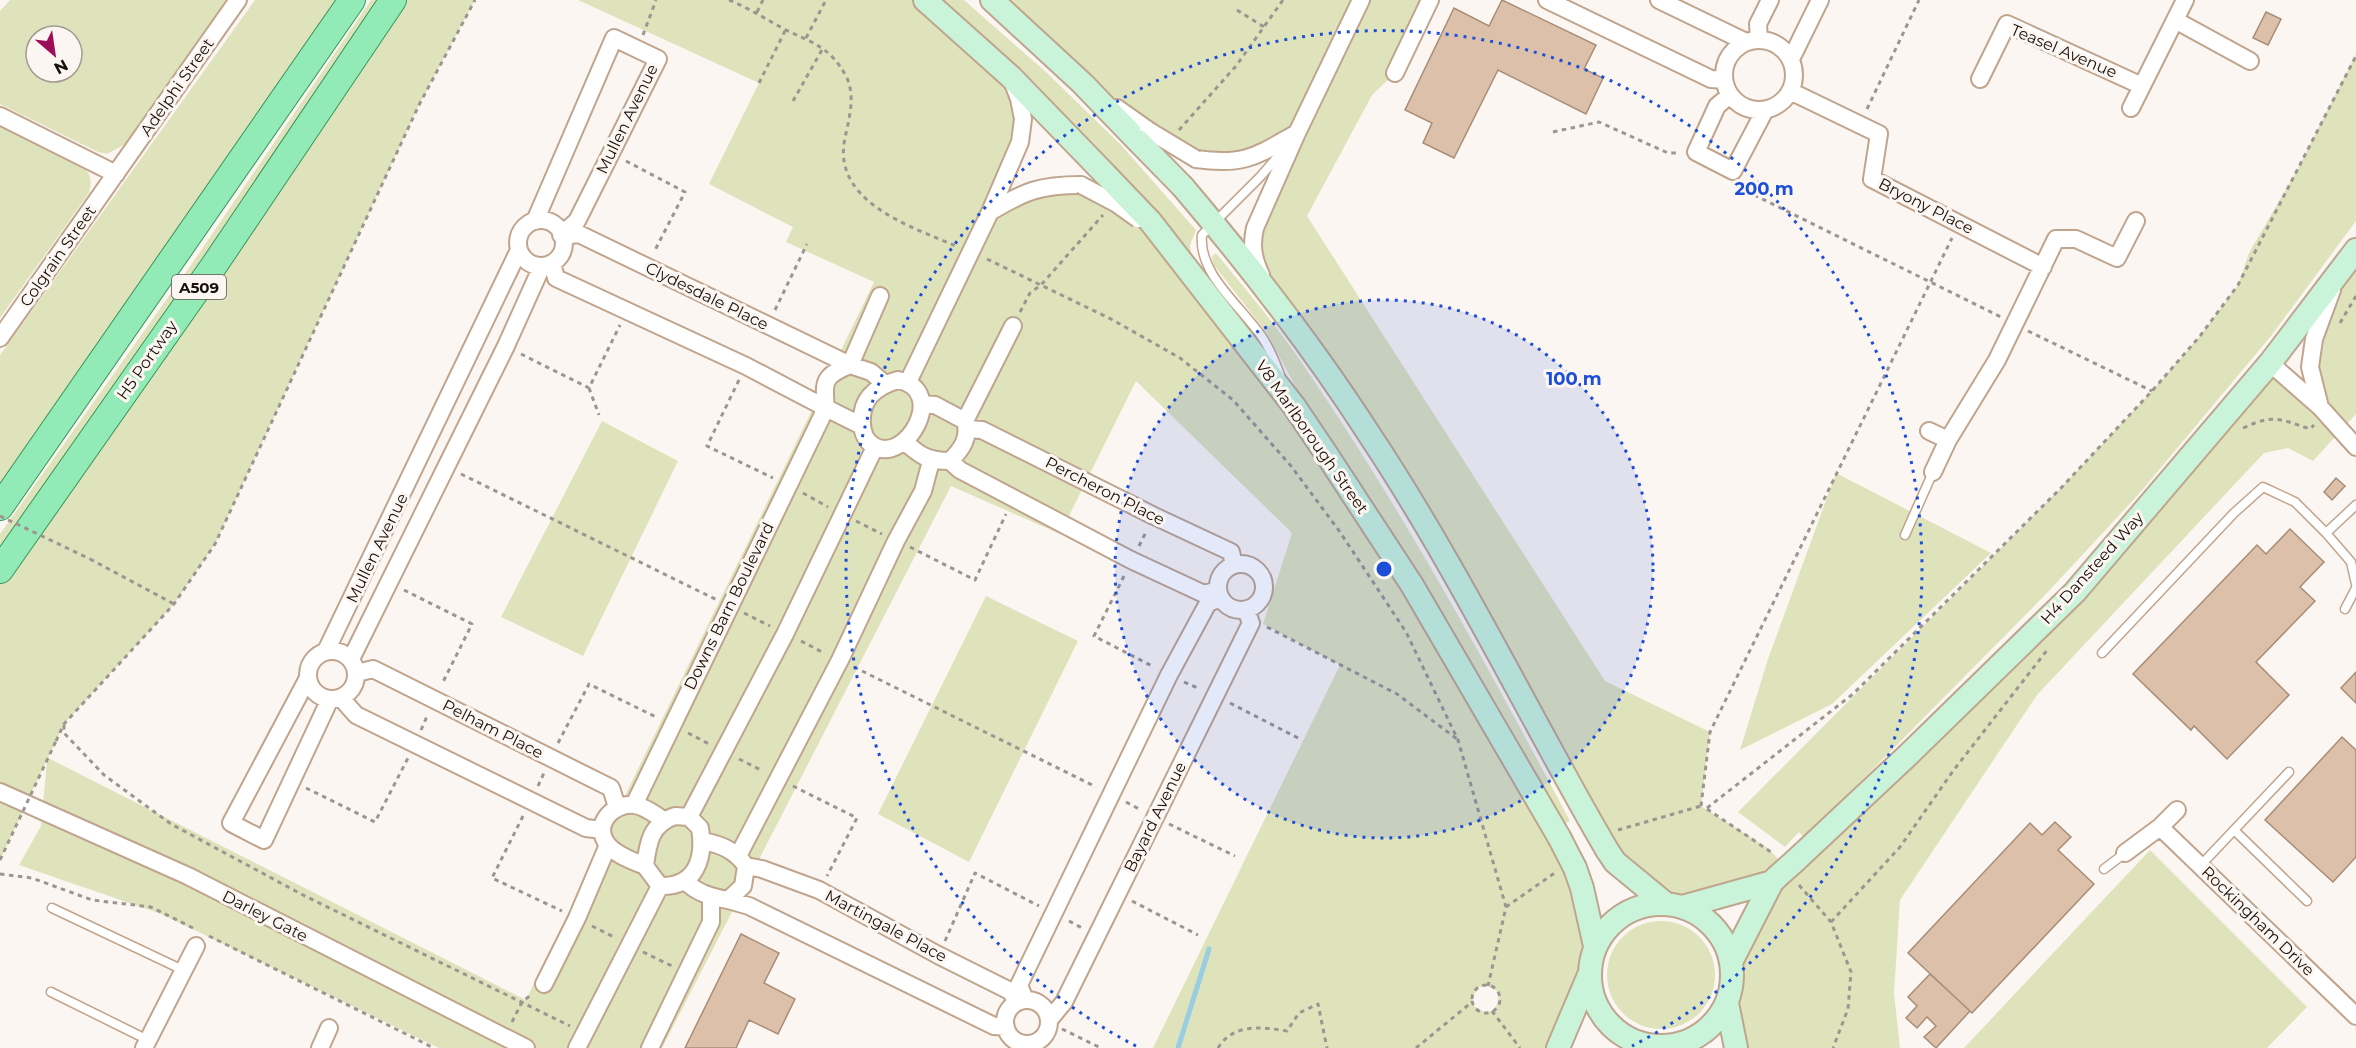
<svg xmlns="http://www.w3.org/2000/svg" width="2356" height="1048" font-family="Montserrat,sans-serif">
	<rect width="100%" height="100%" fill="#fcf6f2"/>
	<path fill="#dfe3bb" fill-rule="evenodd" d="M10,0H226L127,143L107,154L98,152L0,104V11ZM36,36H72V72H36Z
		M255,0H339L0,490V355Z
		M371,0H383L276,160L0,550V534L191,265Z
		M393,0H475L419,105L215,544L174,604L64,724L48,758L526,1000L874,282L786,242L793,227L709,184L759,83L578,0H920L1011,77L1023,119L991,211L1020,194L1081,185L1161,234L1294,406L1559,837L1595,946L1589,974L1558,1048H1153L1340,665L1263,624L1292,533L1136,381L1060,534L951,486L662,1048H439L161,914L19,865L41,826L47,760L0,860V573ZM1488,986L1497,991L1499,1002L1492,1011L1484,1012L1474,1006L1472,997L1479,987Z
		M932,0H964L1046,72L1121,145L1196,230L1190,245L1191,252L1188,255Z
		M992,0H1430L1395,73L1372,95L1307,216L1605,681L1710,732L1701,806L1768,848L1787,869L2075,592L2270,363L2319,406L2314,339L2356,250V414L2313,461L2288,448L2264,453L2037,695L1900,900L1894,993L1900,1048H1736L1728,999L1732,976L1731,962L1771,883L1682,907L1615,862L1304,339L1252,244L1296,134L1223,163L1148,130Z
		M2356,54V221L2271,336L2138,495L2046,594L1805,838L1799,832L1785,847L1738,812L2061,488L2152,391L2200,336L2238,285L2249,253L2296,172Z
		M0,125C18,134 77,157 87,171C92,178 91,185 89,193L0,318Z
		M1216,253C1241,284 1267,314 1290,346C1396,497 1484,659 1570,821L1559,827L1400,548L1300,395L1266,332L1213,264L1212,256Z
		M602,421L678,461L583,656L501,617Z
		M1836,473L1991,553L1832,704L1740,750L1768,659Z
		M986,596L1078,641L969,862L878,814Z
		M2150,850L2307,1007L2267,1048H1964Z
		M1607 975a54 54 0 1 1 108 0a54 54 0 1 1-108 0Z"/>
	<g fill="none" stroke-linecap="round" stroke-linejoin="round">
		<path stroke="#98cde2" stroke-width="5" d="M1178,1048L1209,949"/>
	</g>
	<path fill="#dcc0a9" stroke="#a78d77" stroke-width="1.5" d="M1502,0L1596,45L1584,69L1603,78L1586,114L1498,70L1454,158L1423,143L1432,123L1405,110L1454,8L1489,26Z
		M2266,12L2281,19L2268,45L2253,38Z
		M2336,478L2345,486L2332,500L2324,492Z
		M2290,529L2324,562L2300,587L2315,601L2256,662L2289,695L2227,759L2194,726L2191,730L2133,674L2257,545L2266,554Z
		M2356,672V703L2341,688Z
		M2342,737L2356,750V857L2333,882L2265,820Z
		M2055,822L2071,837L2058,850L2094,884L1972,1013L1908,953L2030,823L2042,835Z
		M741,934L779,953L764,983L795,999L778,1034L749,1020L736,1048H685Z
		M1930,974L1970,1011L1936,1048L1924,1037L1936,1026L1927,1017L1917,1028L1906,1018L1917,1006L1908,997Z"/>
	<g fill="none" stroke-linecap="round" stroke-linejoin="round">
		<g stroke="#c0a58e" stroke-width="11">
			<path id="lane" d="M1280,375C1275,361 1270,349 1262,337C1241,306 1198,274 1202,235L1260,177L1285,148
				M2356,505L2326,533L2351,562L2356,584
				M1905,535L1933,472
				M2345,609L2356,588
				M2102,653L2234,513L2263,487L2295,502L2326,533
				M2234,830L2307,901
				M2200,866L2289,772
				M2104,869L2125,853
				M52,908L183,970
				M51,992L148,1040"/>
		</g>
		<g stroke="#c0a58e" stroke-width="20">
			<path id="street" d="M1547,0L1711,79L1724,80
				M1659,0L1746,42
				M2175,20L2250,61
				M1724 75a35 35 0 1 1 70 0a35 35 0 1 1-70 0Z
				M1759,40L1758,24L1770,0
				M1791,59L1820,0
				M1395,73L1430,0
				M1980,79L2007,24L2142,86
				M1790,91L1879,134L1872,179L2043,267
				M1730,95L1717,106L1696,152L1733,171L1765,110
				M1117,108L1148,130
				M2131,108L2185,0
				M0,116L116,174
				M1196,159C1245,166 1256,156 1297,133
				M990,212C1025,191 1040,185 1081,185
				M518 243a23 23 0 1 1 46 0a23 23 0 1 1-46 0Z
				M535,221L614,38L658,59L577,221L561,235
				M562,236L579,234L850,365L880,296
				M552,263L556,278L746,366L826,408L634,805
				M1261,275C1253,258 1251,246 1255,228L1297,133L1361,0
				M0,338L238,0
				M2270,363L2320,407L2356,447
				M898,380C949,390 906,465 874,446C858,437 859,409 870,396C878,387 887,383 898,380Z
				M908,382L990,212L1020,142L1023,119L1019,99L1013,83
				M2320,407L2310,367L2314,339L2332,290
				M965,421L1013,326
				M862,426L826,408C823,380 824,376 850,365L871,372L885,384
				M967,429L982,430L1154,516L1231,552L1234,565
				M1929,431L1948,440
				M904,441C920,456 928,461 950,461C962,449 970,438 965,421L935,405L922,404
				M950,461L960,470L1131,560L1204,594L1218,590
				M1933,472L1948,440L1997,360L2056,239H2076L2117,258L2136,221
				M1218 587a23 23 0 1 1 46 0a23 23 0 1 1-46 0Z
				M308 675a24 24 0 1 1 48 0a24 24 0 1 1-48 0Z
				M326,651L519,250
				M351,659L506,346L542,266
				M357,673L373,669L611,788L617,807
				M308,678L231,823L264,840L330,699
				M341,698L356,715L586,828L602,830
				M0,792L188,876L526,1048
				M675,816L689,817L700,828C705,859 696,887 660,886L645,866C648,842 651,824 675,816Z
				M689,817L785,634L875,447
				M2160,827L2356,1016
				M2125,853L2160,827L2177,810
				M738,856L840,660L896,541L923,491L931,461
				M645,866C633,861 616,855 608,845C592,825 612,803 634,805C644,806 655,814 663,820
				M746,866L762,869L819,890L938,955L1010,991L1018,1002
				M685,881C697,893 711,897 728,900L743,886L746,866C735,850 720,844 702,841
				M728,900L749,906L994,1026L1006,1027
				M544,984L577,918L608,845
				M1025,1000L1019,985L1169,675L1208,603L1221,598
				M1005 1022a22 22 0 1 1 44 0a22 22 0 1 1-44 0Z
				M1049,1020L1064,1002L1251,623L1246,610
				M144,1048L196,946
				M320,1048L329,1028
				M577,1048L660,886
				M650,1048L711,922V897"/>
		</g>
		<g stroke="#c0a58e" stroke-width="26">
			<path id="secondary" d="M925,0L1011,77L1105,174
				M992,0L1082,83L1138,141
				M1183,187C1250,266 1313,347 1369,434C1450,556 1516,689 1588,817
				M1150,221L1294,406L1325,452L1412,585L1559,837
				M1607,850L1615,862L1666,904
				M1796,860L1908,755L2075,592L2270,363L2356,250
				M1575,868L1582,888L1595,946
				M1590 975a71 71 0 1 1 142 0a71 71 0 1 1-142 0Z
				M1682,907L1772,882
				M1731,962L1772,882L1777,877
				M1727,1003L1736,1048
				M1558,1048L1589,975"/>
		</g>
		<g stroke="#399559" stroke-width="28">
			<path id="primary" d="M0,507L352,0
				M0,570L215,264L393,0"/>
		</g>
		<path stroke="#9d9590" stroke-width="3" stroke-dasharray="4.5 4.5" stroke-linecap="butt" d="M729,0C749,8 767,20 786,30C813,43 830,47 846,76C856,96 849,118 845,138C831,202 912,227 956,246
			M1237,10L1264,27
			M757,12L763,0
			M643,35L656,0
			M806,38L826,0
			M759,83L786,29
			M793,101L823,48
			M1867,109L1919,0
			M1179,130L1236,66L1283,0
			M1553,132L1599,122L1668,153H1680
			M626,161L685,192L654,252
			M1738,187L2001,317
			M987,259L1111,319L1180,358L1233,400L1291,466L1340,532L1406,632L1458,740L1506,907L1488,986
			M775,310L807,244
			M1020,312L1030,293L1041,285L1103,215
			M2340,323L2356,296
			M2028,331L2152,391
			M521,354L589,388L620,325
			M739,380L707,446L773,478
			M589,388L599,415
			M2243,428C2273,414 2280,419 2310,429L2314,425
			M461,474L717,600
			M803,493L828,507
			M856,521L882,534
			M1139,546L1147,530
			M910,547L975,580L1006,514
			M90,559L174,604
			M1124,576L1094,636L1154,667
			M404,590L472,624L442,684
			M744,613L770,626
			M1267,627L1397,694L1457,739
			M801,641L824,653
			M854,667L1096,787
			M1184,682L1200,689
			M1230,703L1298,738
			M64,725V733L104,775L171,824L303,895L570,1026
			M421,730L428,714
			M688,733L709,744
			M56,741L64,724L174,604L215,544L419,105L475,0
			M558,743L589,684L658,718
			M739,759L763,771
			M538,786L544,773
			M793,786L857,818L827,876
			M306,788L375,822L408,758
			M1126,802L1141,810
			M1701,806L1710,732L1952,238
			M1707,808L1853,694L2061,488L2152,391L2200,336L2238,285L2356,56
			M1707,809L1774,854
			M523,816L492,878L562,911
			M1169,824L1235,856
			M1618,830L1701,806
			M0,874L32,878L92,900L151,907L195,929
			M1799,885L1831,922L1851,972L1848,1009L1833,1048
			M1132,901L1198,935
			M1506,907L1556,872
			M1069,921L1082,928
			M1831,922L1900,847L1953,771L2048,649
			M592,926L616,938
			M209,936L434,1048
			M945,941L975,873L1039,906
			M643,952L672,966
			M1472 999a14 14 0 1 1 28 0a14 14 0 1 1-28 0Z
			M1492,1011L1520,1048
			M512,1022L522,1002L532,994
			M1062,1029L1101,1048
			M1218,1048C1233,1023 1262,1027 1287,1031L1299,1013L1318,1004L1327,1048
			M1416,1048L1472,1002"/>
		<use href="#lane" stroke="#fff" stroke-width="8"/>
		<use href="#street" stroke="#fff" stroke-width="16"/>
		<use href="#secondary" stroke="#c9f4da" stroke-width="22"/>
		<use href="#primary" stroke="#92eab6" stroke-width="26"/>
		<g stroke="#c0a58e" stroke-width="20" stroke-linecap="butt">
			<path id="street-bridge" d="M1148,130L1196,159
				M1081,185L1117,204L1138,219"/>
		</g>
		<g stroke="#c0a58e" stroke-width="26" stroke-linecap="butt">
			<path id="secondary-bridge" d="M1138,141L1183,187
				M1105,174L1150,221
				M1588,817L1607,850
				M1559,837L1575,868
				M1777,877L1796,860"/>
		</g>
		<path stroke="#9d9590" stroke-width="3" stroke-dasharray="4.5 4.5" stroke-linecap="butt" d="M0,516L90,559
			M0,860L56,741"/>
		<use href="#street-bridge" stroke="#fff" stroke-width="16"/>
		<use href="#secondary-bridge" stroke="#c9f4da" stroke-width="22"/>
	</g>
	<circle cx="1384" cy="569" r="269" fill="#1d4ed8" fill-opacity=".12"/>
	<g fill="none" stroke="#1d4ed8" stroke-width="3" stroke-dasharray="3 6">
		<circle cx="1384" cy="569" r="269"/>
		<path d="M1136 1046A538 538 0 1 1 1632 1046"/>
	</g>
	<g text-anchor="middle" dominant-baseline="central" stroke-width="6" stroke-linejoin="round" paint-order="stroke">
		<rect fill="#fcf6f2" stroke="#5e554e" stroke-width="1.5" x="172" y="275" width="54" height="24" rx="4.5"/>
		<g font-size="15" font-weight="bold" fill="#1a1008">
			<text x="199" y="287">A509</text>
		</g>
		<g font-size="16" fill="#1a1008" stroke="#fcf6f2">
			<text transform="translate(2064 51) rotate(23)">Teasel Avenue</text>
			<text transform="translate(177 87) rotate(-55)">Adelphi Street</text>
			<text transform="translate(627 119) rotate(-64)">Mullen Avenue</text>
			<text transform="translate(1926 206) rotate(27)">Bryony Place</text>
			<text transform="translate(58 256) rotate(-55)">Colgrain Street</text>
			<text transform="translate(707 296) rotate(26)">Clydesdale Place</text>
			<text transform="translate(147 360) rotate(-55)">H5 Portway</text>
			<text transform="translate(1312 437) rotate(55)">V8 Marlborough Street</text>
			<text transform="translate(1105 491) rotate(27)">Percheron Place</text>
			<text transform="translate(377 548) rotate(-64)">Mullen Avenue</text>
			<text transform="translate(2092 568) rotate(-48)">H4 Dansteed Way</text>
			<text transform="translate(729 606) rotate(-64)">Downs Barn Boulevard</text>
			<text transform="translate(493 729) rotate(27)">Pelham Place</text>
			<text transform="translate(1155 817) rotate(-64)">Bayard Avenue</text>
			<text transform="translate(265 916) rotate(27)">Darley Gate</text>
			<text transform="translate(2258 921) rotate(44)">Rockingham Drive</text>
			<text transform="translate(886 926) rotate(28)">Martingale Place</text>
		</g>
	</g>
	<circle cx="1384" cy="569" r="9" fill="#1d4ed8" stroke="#fcf6f2" stroke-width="3"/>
	<g font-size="18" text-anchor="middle" font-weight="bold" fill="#1d4ed8" stroke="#fcf6f2" stroke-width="6" stroke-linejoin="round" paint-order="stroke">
		<text x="1764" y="195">200 m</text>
		<text x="1574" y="385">100 m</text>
	</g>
	<g transform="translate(54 54) rotate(151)"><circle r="28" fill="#fcf6f2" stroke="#a29a94" stroke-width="1.5"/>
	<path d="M0-4.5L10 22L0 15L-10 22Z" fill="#9e0e58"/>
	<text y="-9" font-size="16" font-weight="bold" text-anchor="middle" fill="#1a1008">N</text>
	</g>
</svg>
